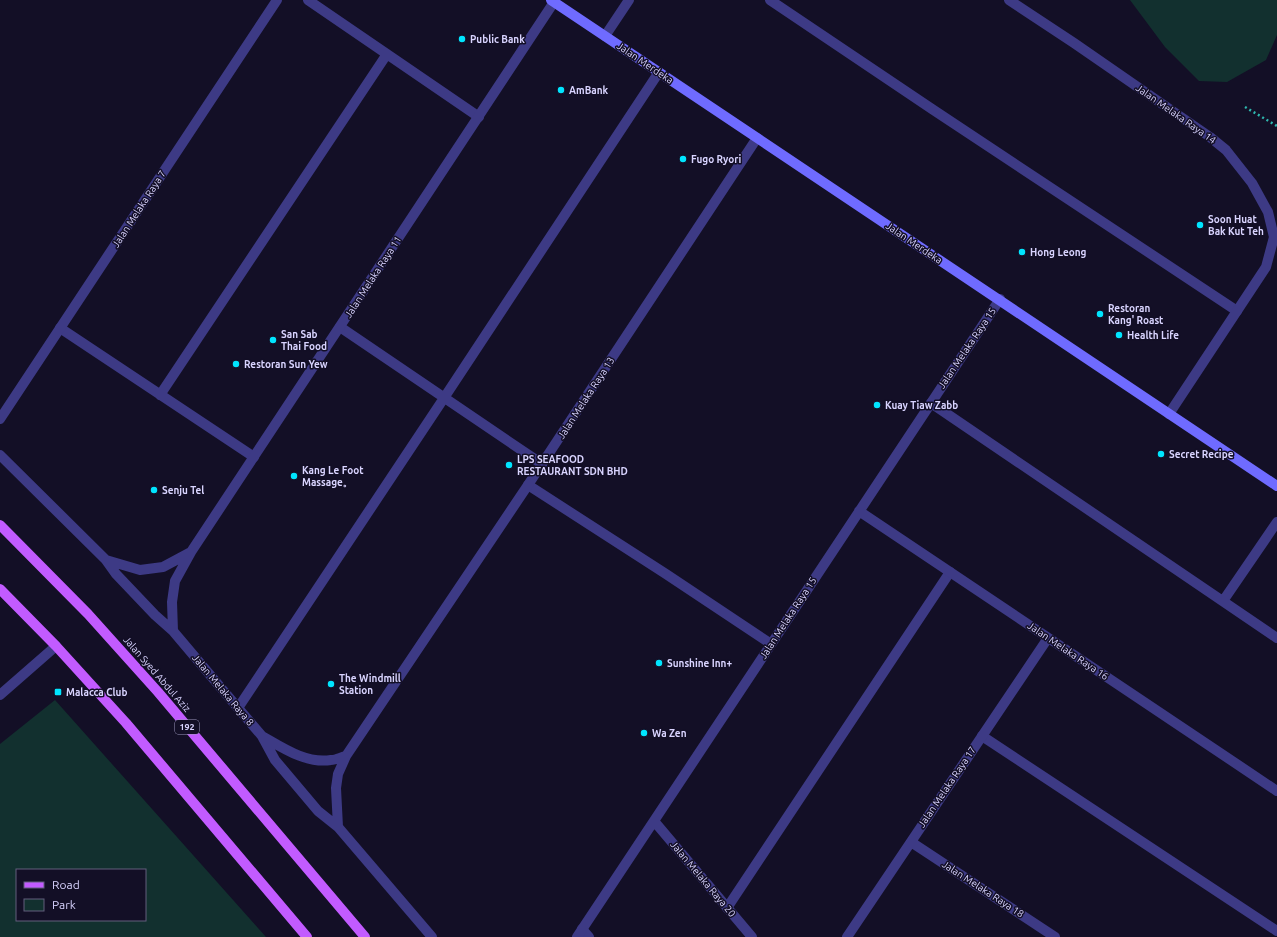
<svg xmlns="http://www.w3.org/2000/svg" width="1277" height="937" font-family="Ubuntu,sans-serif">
	<rect width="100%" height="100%" fill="#130f26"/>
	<path fill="#12302f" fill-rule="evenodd" d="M1130,0H1277V35L1266,60L1227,82L1199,81L1165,47Z
		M55,700L266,937H0V744ZM17,870H145V920H17Z"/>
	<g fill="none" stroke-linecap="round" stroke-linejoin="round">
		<path stroke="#2fb8b0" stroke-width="2.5" stroke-dasharray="2 3" stroke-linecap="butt" d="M1245,107L1277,126"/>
		<path stroke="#3d3a85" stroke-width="10" d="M308,0L479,117
			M770,0L932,109L1237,311
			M605,36L629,0
			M340,327L542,464
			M60,328L254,457
			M160,395L387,54
			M931,403L1277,638
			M528,485L666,574L771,644
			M1223,601L1277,522
			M0,695L56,646
			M238,708L444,398L659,72
			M982,736L1277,931
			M727,908L950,572
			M582,929L589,937"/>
		<path stroke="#3d3a85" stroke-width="10" d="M1009,0L1074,43L1210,137L1226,150L1252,183L1268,212L1274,237L1266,267L1169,414
			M0,419L277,0
			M0,455L106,560L116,574L155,615L173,631L238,708L262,736L275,760L318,811L338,827L432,937
			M859,511L1277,791
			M106,560L140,570L163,567L191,552
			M173,631L172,602L175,581L191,552L554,2
			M262,736C283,748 306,764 331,760C336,760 341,757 346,756
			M654,821L752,937
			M338,827L336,788L338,774L346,756L528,485L757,138
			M911,842L1055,937
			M577,937L1000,299
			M847,937L1048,638"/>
		<path stroke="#6f6bff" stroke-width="10" d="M551,0L1277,486"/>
		<path stroke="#c25bff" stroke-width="10" d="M0,525L88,614L158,692L365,937
			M0,589L56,646L126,723L307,937"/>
	</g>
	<g fill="#00e5ff" stroke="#130f26" stroke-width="1.5">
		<circle cx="462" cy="39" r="4"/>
		<circle cx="561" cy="90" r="4"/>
		<circle cx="683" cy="159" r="4"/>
		<circle cx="1200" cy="225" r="4"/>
		<circle cx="1022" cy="252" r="4"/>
		<circle cx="1100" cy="314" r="4"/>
		<circle cx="1119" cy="335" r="4"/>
		<circle cx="273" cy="340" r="4"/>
		<circle cx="236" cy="364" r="4"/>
		<circle cx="877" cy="405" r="4"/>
		<circle cx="1161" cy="454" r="4"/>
		<circle cx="509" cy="465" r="4"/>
		<circle cx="294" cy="476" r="4"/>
		<circle cx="154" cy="490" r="4"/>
		<circle cx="659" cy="663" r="4"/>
		<circle cx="331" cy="684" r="4"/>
		<rect x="54" y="688" width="8" height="8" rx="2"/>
		<circle cx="644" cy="733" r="4"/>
	</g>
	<g text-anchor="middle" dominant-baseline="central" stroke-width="3" stroke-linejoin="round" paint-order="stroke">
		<rect fill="#130f26" stroke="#9e99be" stroke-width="1" x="175" y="720" width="24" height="14" rx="3"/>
		<g font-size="9" font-weight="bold" fill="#d9d4ff">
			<text x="187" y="727">192</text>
		</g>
		<g font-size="10" font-weight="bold" fill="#d9d4ff" stroke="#130f26" text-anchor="start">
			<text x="470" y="39">Public Bank</text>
			<text x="569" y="90">AmBank</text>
			<text x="691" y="159">Fugo Ryori</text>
			<text x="1208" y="219">Soon Huat<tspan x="1208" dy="12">Bak Kut Teh</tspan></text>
			<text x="1030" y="252">Hong Leong</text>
			<text x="1108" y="308">Restoran<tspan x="1108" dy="12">Kang' Roast</tspan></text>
			<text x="281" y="334">San Sab<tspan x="281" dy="12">Thai Food</tspan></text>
			<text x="1127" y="335">Health Life</text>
			<text x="244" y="364">Restoran Sun Yew</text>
			<text x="885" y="405">Kuay Tiaw Zabb</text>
			<text x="1169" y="454">Secret Recipe</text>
			<text x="517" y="459">LPS SEAFOOD<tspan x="517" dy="12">RESTAURANT SDN BHD</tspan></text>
			<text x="302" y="470">Kang Le Foot<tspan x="302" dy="12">Massage。</tspan></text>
			<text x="162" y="490">Senju Tel</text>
			<text x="667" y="663">Sunshine Inn+</text>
			<text x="339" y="678">The Windmill<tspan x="339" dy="12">Station</tspan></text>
			<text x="66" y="692">Malacca Club</text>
			<text x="652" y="733">Wa Zen</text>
		</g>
		<g font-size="10" fill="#d9d4ff" stroke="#130f26">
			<text transform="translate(645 63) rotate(34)">Jalan Merdeka</text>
			<text transform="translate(1176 114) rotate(35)">Jalan Melaka Raya 14</text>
			<text transform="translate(139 209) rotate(-57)">Jalan Melaka Raya 7</text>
			<text transform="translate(914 243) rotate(34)">Jalan Merdeka</text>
			<text transform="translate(373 277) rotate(-57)">Jalan Melaka Raya 11</text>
			<text transform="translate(967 348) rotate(-56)">Jalan Melaka Raya 15</text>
			<text transform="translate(586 398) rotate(-57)">Jalan Melaka Raya 13</text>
			<text transform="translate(788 618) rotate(-57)">Jalan Melaka Raya 15</text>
			<text transform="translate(1068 651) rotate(34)">Jalan Melaka Raya 16</text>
			<text transform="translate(157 674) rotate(49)">Jalan Syed Abdul Aziz</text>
			<text transform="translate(223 690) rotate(50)">Jalan Melaka Raya 8</text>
			<text transform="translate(947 787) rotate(-56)">Jalan Melaka Raya 17</text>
			<text transform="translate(703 879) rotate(50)">Jalan Melaka Raya 20</text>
			<text transform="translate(983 889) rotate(33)">Jalan Melaka Raya 18</text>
		</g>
	</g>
	<rect x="16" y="869" width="130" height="52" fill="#130f26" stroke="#625e7d"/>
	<rect x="24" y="882" width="20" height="6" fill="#c25bff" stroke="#625e7d"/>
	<text x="52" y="889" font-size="12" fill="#d9d4ff">Road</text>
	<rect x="24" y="899" width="20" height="12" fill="#12302f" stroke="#625e7d"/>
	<text x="52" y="909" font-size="12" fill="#d9d4ff">Park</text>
</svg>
